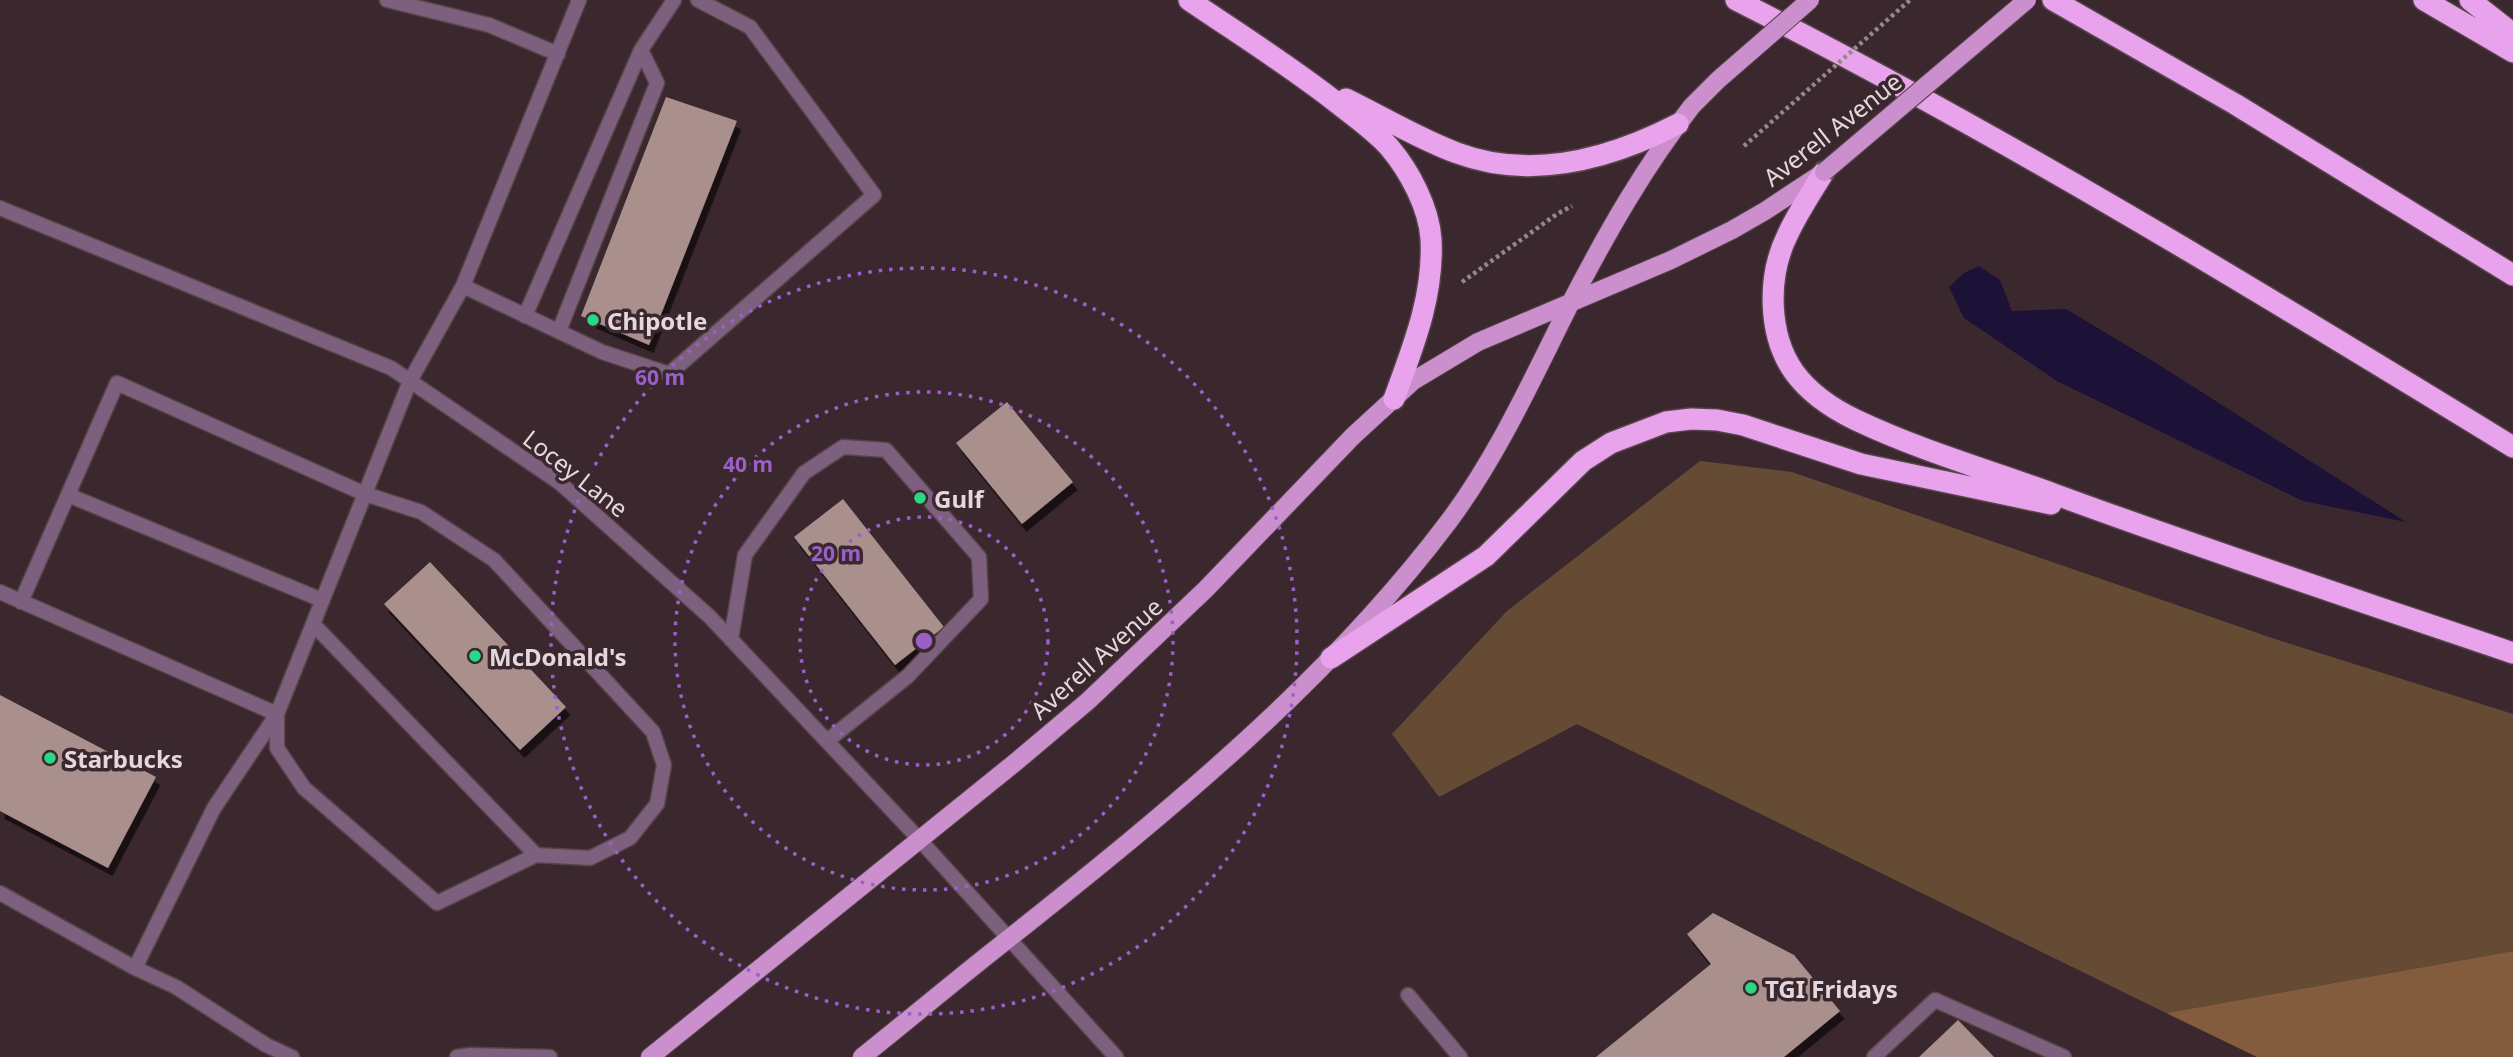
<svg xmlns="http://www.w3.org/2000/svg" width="2513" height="1057" font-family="'Noto Sans',sans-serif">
	<defs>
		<filter id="shadow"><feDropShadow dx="4.5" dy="8" stdDeviation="0" flood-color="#0009"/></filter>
	</defs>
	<rect width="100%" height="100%" fill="#3b282e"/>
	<path fill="#654a34" d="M1700,461L1792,472L2275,639L2513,714V951L2166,1013L1577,724L1439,797L1392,734L1507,611Z"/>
	<path fill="#825c3c" d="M2513,951V1057H2257L2166,1013Z"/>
	<path fill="#1c1136" d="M1979,266L2000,280L2012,311L2066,309L2156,363L2406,522L2303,501L2057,381L1964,318L1949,287L1964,273Z"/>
	<path fill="#a9908c" filter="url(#shadow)" d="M666,97L737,121L649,345L581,316Z
		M1007,402L1073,482L1022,524L956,443Z
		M843,499L944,627L895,665L794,537Z
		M430,562L566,707L520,750L384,604Z
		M0,695L156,777L108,868L0,811Z
		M1713,913L1794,955L1840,1011L1784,1057H1596L1711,964L1687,934Z
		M1958,1020L1994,1057H1919Z"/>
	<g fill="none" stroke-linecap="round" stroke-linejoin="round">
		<g stroke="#56444a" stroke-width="17">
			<path id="lane" d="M387,0L489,25L558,54
				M463,286L602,352L669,374L874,195L750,27L698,0
				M525,316L641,50L674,0
				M559,331L657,83L641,50
				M68,495L322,600
				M0,592L277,714
				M21,602L117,383L365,494L421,512L494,560L653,732L664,765L657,804L630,838L590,858L536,855L313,624
				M731,639L745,555L804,473L843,447L886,450L979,557L981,599L908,676L827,741
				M277,714V748L304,788L437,903L536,855
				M0,893L135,968L176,987L266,1045L292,1057
				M135,968L214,808L277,714L410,381L463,286L579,0
				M1408,995L1460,1057
				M457,1057L470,1055L550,1057
				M1874,1057L1935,1000L2064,1057"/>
		</g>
		<g stroke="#56444a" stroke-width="17">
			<path id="street" d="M0,208L391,368L560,483L710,617L919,839L1116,1057"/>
		</g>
		<g stroke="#56444a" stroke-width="20">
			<path id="primary" d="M650,1057L1017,761L1088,701L1206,589L1353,436L1413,381L1478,342L1671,260L1732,230L1765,211L1821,174
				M862,1057C912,1017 962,975 1012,936C1169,811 1328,682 1449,521C1499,454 1533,377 1571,302C1607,233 1644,167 1692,106"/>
		</g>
		<g stroke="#56444a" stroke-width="24">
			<path id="highway" d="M1189,0C1239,34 1290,66 1337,103C1356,118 1375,131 1390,148C1410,172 1429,208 1431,239C1434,296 1413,347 1394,399
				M1736,0C2003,135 2258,291 2513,447
				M2053,0L2235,104L2513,275
				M2424,0L2513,52
				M2470,0L2513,34
				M1346,99C1383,117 1419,139 1457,153C1532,181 1610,159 1678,124
				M1824,172C1811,193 1797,214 1787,236C1767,277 1768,335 1794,372C1810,394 1833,409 1856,420C1919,450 1988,470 2054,494C2206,550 2360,601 2513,653
				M1331,658L1486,556L1583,461L1611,443L1666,422L1691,419L1717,420L1743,425L1861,464L2051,504"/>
		</g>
		<path stroke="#98888d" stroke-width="4.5" stroke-dasharray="3.5 3.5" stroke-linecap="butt" d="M1462,282L1557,214L1572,206"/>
		<use href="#lane" stroke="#7d607d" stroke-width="14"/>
		<use href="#street" stroke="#7d607d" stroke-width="14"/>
		<use href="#primary" stroke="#cb8fcd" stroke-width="18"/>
		<use href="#highway" stroke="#e9a2ec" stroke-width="21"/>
		<g stroke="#56444a" stroke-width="20" stroke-linecap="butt">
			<path id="primary-bridge" d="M1692,106L1718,80L1810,0
				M1824,172L2027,0"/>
		</g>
		<path stroke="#98888d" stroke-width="4.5" stroke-dasharray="3.5 3.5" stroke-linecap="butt" d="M1744,146L1910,0"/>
		<use href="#primary-bridge" stroke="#cb8fcd" stroke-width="18"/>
	</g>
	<g fill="none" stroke="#9b60c8" stroke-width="3.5" stroke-dasharray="3.5 7">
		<circle cx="924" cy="641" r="124"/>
		<circle cx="924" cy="641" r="249"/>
		<circle cx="924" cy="641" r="373"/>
	</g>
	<g fill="#29d885" stroke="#3b282e" stroke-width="2.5">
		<circle cx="593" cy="320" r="7"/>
		<circle cx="920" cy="498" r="7"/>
		<circle cx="475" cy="656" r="7"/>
		<circle cx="50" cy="758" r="7"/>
		<circle cx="1751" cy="988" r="7"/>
	</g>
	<g text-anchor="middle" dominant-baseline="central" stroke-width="7" stroke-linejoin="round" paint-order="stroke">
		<g font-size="24" fill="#e5d8dc" stroke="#3b282e">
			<text transform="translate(1832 129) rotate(-38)">Averell Avenue</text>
			<text transform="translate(576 473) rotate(38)">Locey Lane</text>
			<text transform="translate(1096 658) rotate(-42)">Averell Avenue</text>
		</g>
		<g font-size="24" font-weight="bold" fill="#e5d8dc" stroke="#3b282e" text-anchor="start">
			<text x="607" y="320">Chipotle</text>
			<text x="934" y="498">Gulf</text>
			<text x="489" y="656">McDonald's</text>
			<text x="64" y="758">Starbucks</text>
			<text x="1765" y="988">TGI Fridays</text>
		</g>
	</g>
	<circle cx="924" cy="641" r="10" fill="#9b60c8" stroke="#3b282e" stroke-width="3.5"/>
	<g font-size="21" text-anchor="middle" font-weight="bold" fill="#9b60c8" stroke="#3b282e" stroke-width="7" stroke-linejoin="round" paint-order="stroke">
		<text x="660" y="385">60 m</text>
		<text x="748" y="472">40 m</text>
		<text x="836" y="561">20 m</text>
	</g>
</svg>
